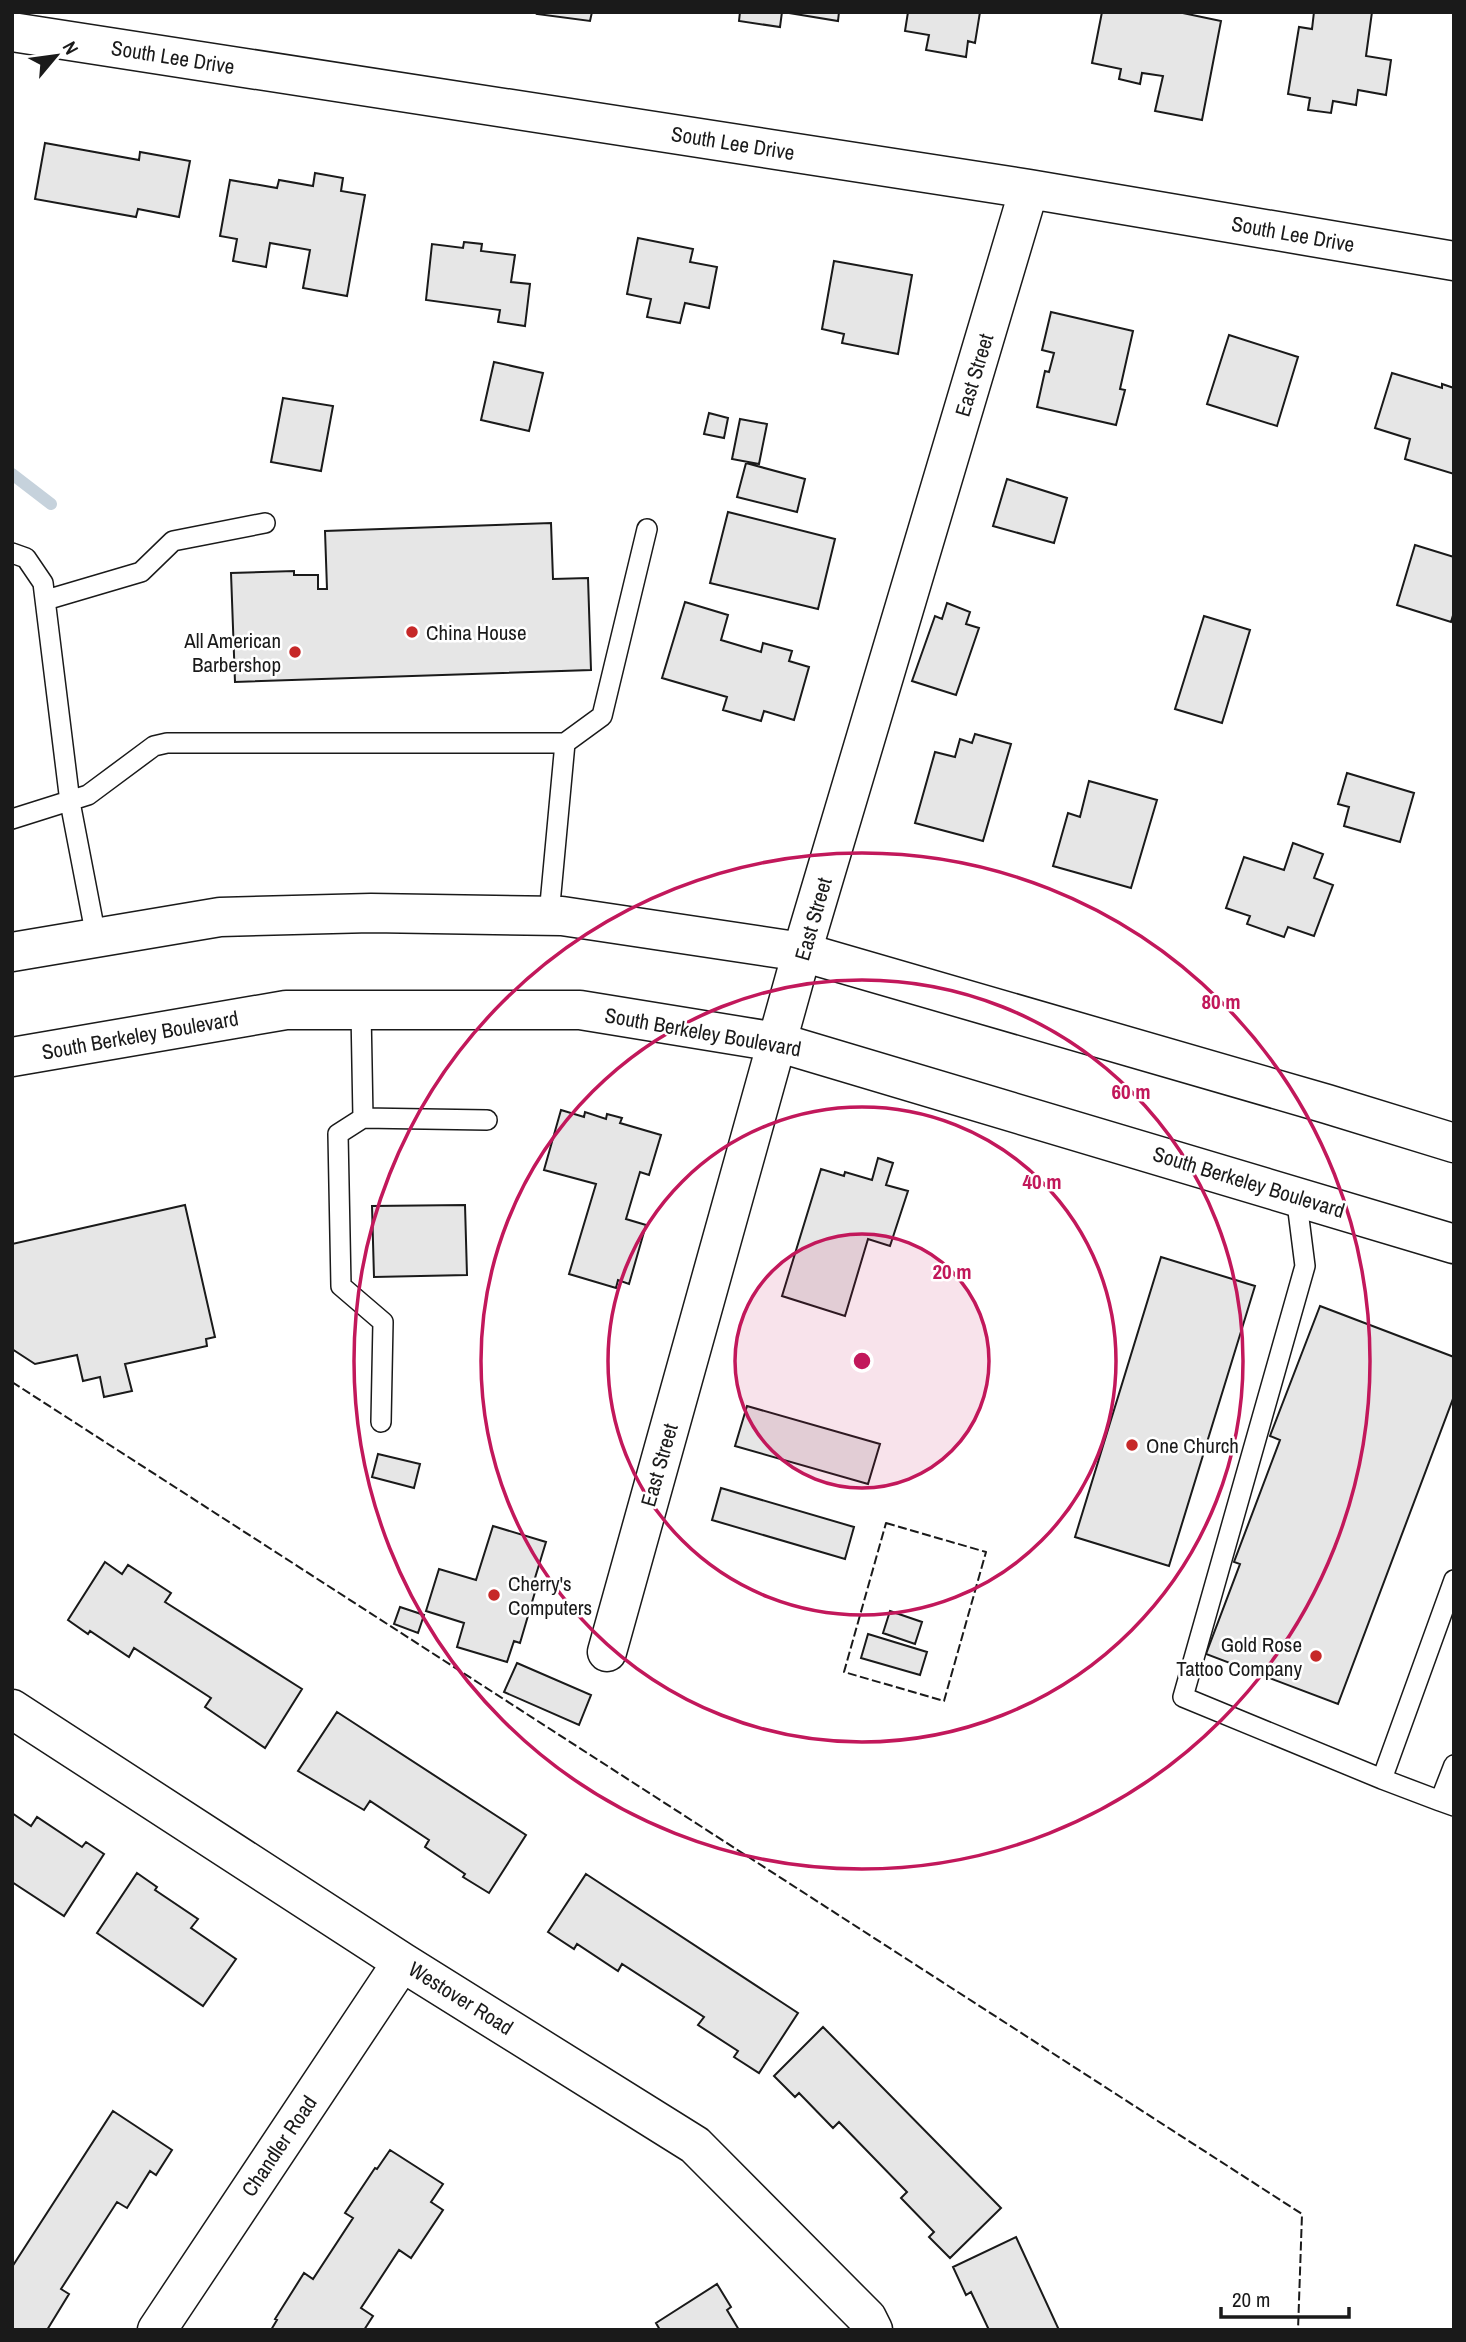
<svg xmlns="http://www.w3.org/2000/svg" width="1466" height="2342" font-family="'Archivo Narrow',sans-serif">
	<rect width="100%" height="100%" fill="#fff"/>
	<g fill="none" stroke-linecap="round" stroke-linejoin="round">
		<path stroke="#c6d2dc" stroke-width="12" d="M12,474L51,504"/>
	</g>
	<path fill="#e6e6e6" stroke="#1a1a1a" stroke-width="2" d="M538,12H592L590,21L537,14Z
		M740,12H782L780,27L739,21Z
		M783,12H839L838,21Z
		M908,12H980L975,43L968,41L966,57L926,50L929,35L905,31Z
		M1102,12H1178L1221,21L1202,120L1155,111L1163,76L1142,73L1140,84L1119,79L1121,69L1092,63Z
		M1314,12H1372L1366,56L1391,60L1386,95L1358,90L1356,105L1333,101L1331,113L1308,110L1310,98L1288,94L1299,27L1312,29Z
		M45,143L139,160L140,152L190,161L179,217L138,209L136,217L35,199Z
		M315,173L343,178L341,191L365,195L347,296L303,288L310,250L270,243L266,267L233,261L237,239L220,236L230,180L277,188L279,180L313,186Z
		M638,238L693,249L690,262L717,267L709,308L685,303L680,323L647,317L651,299L627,294Z
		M464,242L482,244L481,251L515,255L511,282L530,284L525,326L498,322L500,310L426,300L432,244L463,248Z
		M834,261L912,275L898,354L842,343L844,334L822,329Z
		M1051,312L1133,331L1120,389L1125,390L1116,425L1037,407L1045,371L1049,372L1054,353L1042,350Z
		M1229,335L1298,357L1277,426L1207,404Z
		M494,362L543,373L529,431L481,420Z
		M1392,373L1442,388V384L1454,388V474L1405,459L1410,439L1375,428Z
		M283,398L333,406L321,471L271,462Z
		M709,413L728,418L724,438L704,434Z
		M740,419L767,424L759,464L732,459Z
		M746,463L805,479L797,512L737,497Z
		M1007,479L1067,498L1054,543L993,526Z
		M728,512L835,539L818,609L710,583Z
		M551,523L553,579L588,578L591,670L235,682L231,573L294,571V575H318V589H327L325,531Z
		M1415,545L1454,557V612L1451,622L1397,605Z
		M685,602L728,615L721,640L761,652L763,643L792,651L789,661L809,667L794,720L764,711L761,721L723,710L727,697L662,678Z
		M947,603L970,612L966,624L979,628L956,695L912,681L935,616L942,619Z
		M1204,616L1250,630L1222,723L1175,709Z
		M975,734L1011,744L983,841L915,823L935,752L955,757L960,739L972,743Z
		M1347,773L1414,793L1400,842L1344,826L1349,807L1338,804Z
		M1089,781L1157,800L1131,888L1053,866L1068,813L1080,817Z
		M1293,843L1323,854L1314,878L1333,885L1314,936L1288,927L1284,937L1247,924L1250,916L1226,908L1244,857L1284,870Z
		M561,1110L584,1117L585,1112L606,1119L607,1114L622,1118L620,1123L661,1135L649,1175L640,1172L626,1219L646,1225L629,1284L618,1280L616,1288L569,1274L596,1184L544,1170Z
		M878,1158L893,1163L886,1185L908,1191L890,1246L868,1239L845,1316L782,1296L821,1169L844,1176L845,1172L872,1180Z
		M185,1205L215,1337L206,1339L207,1346L125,1364L132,1391L104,1397L100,1377L83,1381L77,1355L35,1364L12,1349V1244Z
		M465,1205L467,1275L374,1277L372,1206Z
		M1161,1257L1255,1286L1169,1566L1075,1537Z
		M1320,1306L1454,1357V1396L1338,1704L1206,1654L1240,1564L1234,1562L1280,1440L1270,1436Z
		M747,1406L880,1444L868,1484L735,1446Z
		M378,1454L420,1464L414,1488L372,1477Z
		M721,1488L854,1527L845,1559L712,1520Z
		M493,1526L546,1542L531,1591L535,1592L520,1643L514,1641L507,1662L457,1647L464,1623L426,1611L439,1569L476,1580Z
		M105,1562L122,1574L128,1565L171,1593L165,1602L302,1689L265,1748L205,1707L211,1698L134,1648L129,1657L90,1631L88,1634L68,1620Z
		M400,1607L424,1615L418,1633L394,1624Z
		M890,1611L922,1622L915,1644L883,1633Z
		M868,1634L927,1652L920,1675L861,1658Z
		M517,1663L591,1695L579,1725L504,1692Z
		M337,1712L526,1835L489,1893L463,1877L465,1874L425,1847L429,1840L370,1801L364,1810L298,1771Z
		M12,1813L31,1826L37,1817L82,1847L86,1842L104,1854L64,1916L12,1882Z
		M137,1873L157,1887L155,1890L198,1919L191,1928L236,1959L203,2006L97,1933Z
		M586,1874L798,2013L759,2073L734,2057L738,2051L698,2025L704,2017L622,1964L618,1971L577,1944L574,1949L548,1932Z
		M823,2027L1001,2208L950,2258L929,2237L934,2232L901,2198L907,2192L839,2122L833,2128L799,2093L795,2097L774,2076Z
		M113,2111L172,2150L156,2175L150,2171L127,2208L117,2202L61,2289L69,2294L47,2330H12V2267Z
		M390,2150L443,2184L431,2202L443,2210L411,2258L399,2250L361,2308L373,2316L364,2330H271L277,2320L275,2319L304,2273L313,2279L353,2218L345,2213L375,2168L377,2169Z
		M1016,2237L1059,2330H989L971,2292L966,2295L953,2267Z
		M717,2284L731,2307L727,2310L739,2330H660L656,2323Z"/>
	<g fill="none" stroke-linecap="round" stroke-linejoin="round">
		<g stroke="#1a1a1a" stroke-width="22">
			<path id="service" d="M12,553L26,558L43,583L70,802L96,937
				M46,600L141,572L173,541L265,523
				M565,743L602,716L647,529
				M12,819L88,795L154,746L167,743H565L549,915
				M361,1011L363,1118L338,1134L341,1286L383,1322L381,1422
				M363,1118L487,1120
				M1296,1195L1305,1266L1183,1697L1382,1779
				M1454,1765L1440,1801L1454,1806
				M1440,1801L1382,1779L1454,1580"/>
		</g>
		<g stroke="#1a1a1a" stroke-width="41">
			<path id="minor" d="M12,32L1029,189L1454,261
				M607,1652L802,952L1029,189
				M12,1709L402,1962L695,2145L867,2318L873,2330
				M157,2330L402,1962"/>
		</g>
		<g stroke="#1a1a1a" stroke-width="41">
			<path id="tertiary" d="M12,952L220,917L371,913L562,916L802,952L1327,1104L1454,1143
				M12,1057L286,1010H580L777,1042L1454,1244"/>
		</g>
		<use href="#service" stroke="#fff" stroke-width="19"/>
		<use href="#minor" stroke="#fff" stroke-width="38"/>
		<use href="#tertiary" stroke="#fff" stroke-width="38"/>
		<path stroke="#1a1a1a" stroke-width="2" stroke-dasharray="9 3.5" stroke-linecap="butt" d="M12,1382L1302,2214L1298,2330
			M886,1523L986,1552L944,1701L844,1672Z"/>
	</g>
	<circle cx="862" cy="1361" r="127" fill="#c2185b" fill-opacity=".12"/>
	<g fill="none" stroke="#c2185b" stroke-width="3.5">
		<circle cx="862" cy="1361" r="127"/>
		<circle cx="862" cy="1361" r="254"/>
		<circle cx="862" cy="1361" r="381"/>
		<circle cx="862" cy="1361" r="508"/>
	</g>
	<g fill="#c62828" stroke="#fff" stroke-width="2.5">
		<circle cx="412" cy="632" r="7"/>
		<circle cx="295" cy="652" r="7"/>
		<circle cx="1132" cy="1445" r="7"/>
		<circle cx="494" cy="1595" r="7"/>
		<circle cx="1316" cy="1656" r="7"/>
	</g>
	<g text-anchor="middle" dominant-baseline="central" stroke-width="5" stroke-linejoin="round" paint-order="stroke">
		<g font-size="21" fill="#1a1a1a" stroke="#fff">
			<text transform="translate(173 57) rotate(9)">South Lee Drive</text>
			<text transform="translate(733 143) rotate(9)">South Lee Drive</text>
			<text transform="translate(1293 234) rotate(10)">South Lee Drive</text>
			<text transform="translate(974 375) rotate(-73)">East Street</text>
			<text transform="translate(813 919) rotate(-74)">East Street</text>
			<text transform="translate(703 1032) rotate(10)">South Berkeley Boulevard</text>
			<text transform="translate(140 1035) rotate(-10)">South Berkeley Boulevard</text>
			<text transform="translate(1249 1182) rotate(17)">South Berkeley Boulevard</text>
			<text transform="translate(659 1465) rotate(-74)">East Street</text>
			<text transform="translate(461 1998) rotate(32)">Westover Road</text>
			<text transform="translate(279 2146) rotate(-56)">Chandler Road</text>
		</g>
		<g font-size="21" fill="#1a1a1a" stroke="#fff" text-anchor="start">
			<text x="426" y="632">China House</text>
			<text x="281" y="640" text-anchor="end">All American<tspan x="281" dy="24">Barbershop</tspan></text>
			<text x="1146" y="1445">One Church</text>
			<text x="508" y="1583">Cherry's<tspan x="508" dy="24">Computers</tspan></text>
			<text x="1302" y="1644" text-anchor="end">Gold Rose<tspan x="1302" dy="24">Tattoo Company</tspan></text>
		</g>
	</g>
	<circle cx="862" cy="1361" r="10" fill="#c2185b" stroke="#fff" stroke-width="3.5"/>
	<g font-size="21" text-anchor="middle" font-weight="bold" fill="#c2185b" stroke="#fff" stroke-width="5" stroke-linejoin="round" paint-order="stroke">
		<text x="1221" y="1009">80 m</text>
		<text x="1131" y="1099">60 m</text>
		<text x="1042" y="1189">40 m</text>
		<text x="952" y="1279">20 m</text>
	</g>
	<rect width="1466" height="2342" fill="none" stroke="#1a1a1a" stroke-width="28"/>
	<g transform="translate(56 56) rotate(61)" stroke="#ffffff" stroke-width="5" paint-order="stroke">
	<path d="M0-5L12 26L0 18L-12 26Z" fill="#1a1a1a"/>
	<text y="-10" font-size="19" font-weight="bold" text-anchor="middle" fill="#1a1a1a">N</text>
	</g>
	<path d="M1221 2307v10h128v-10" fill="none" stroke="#1a1a1a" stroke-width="3.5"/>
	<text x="1232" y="2307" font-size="21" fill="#1a1a1a" stroke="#ffffff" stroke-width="5" paint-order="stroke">20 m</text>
</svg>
